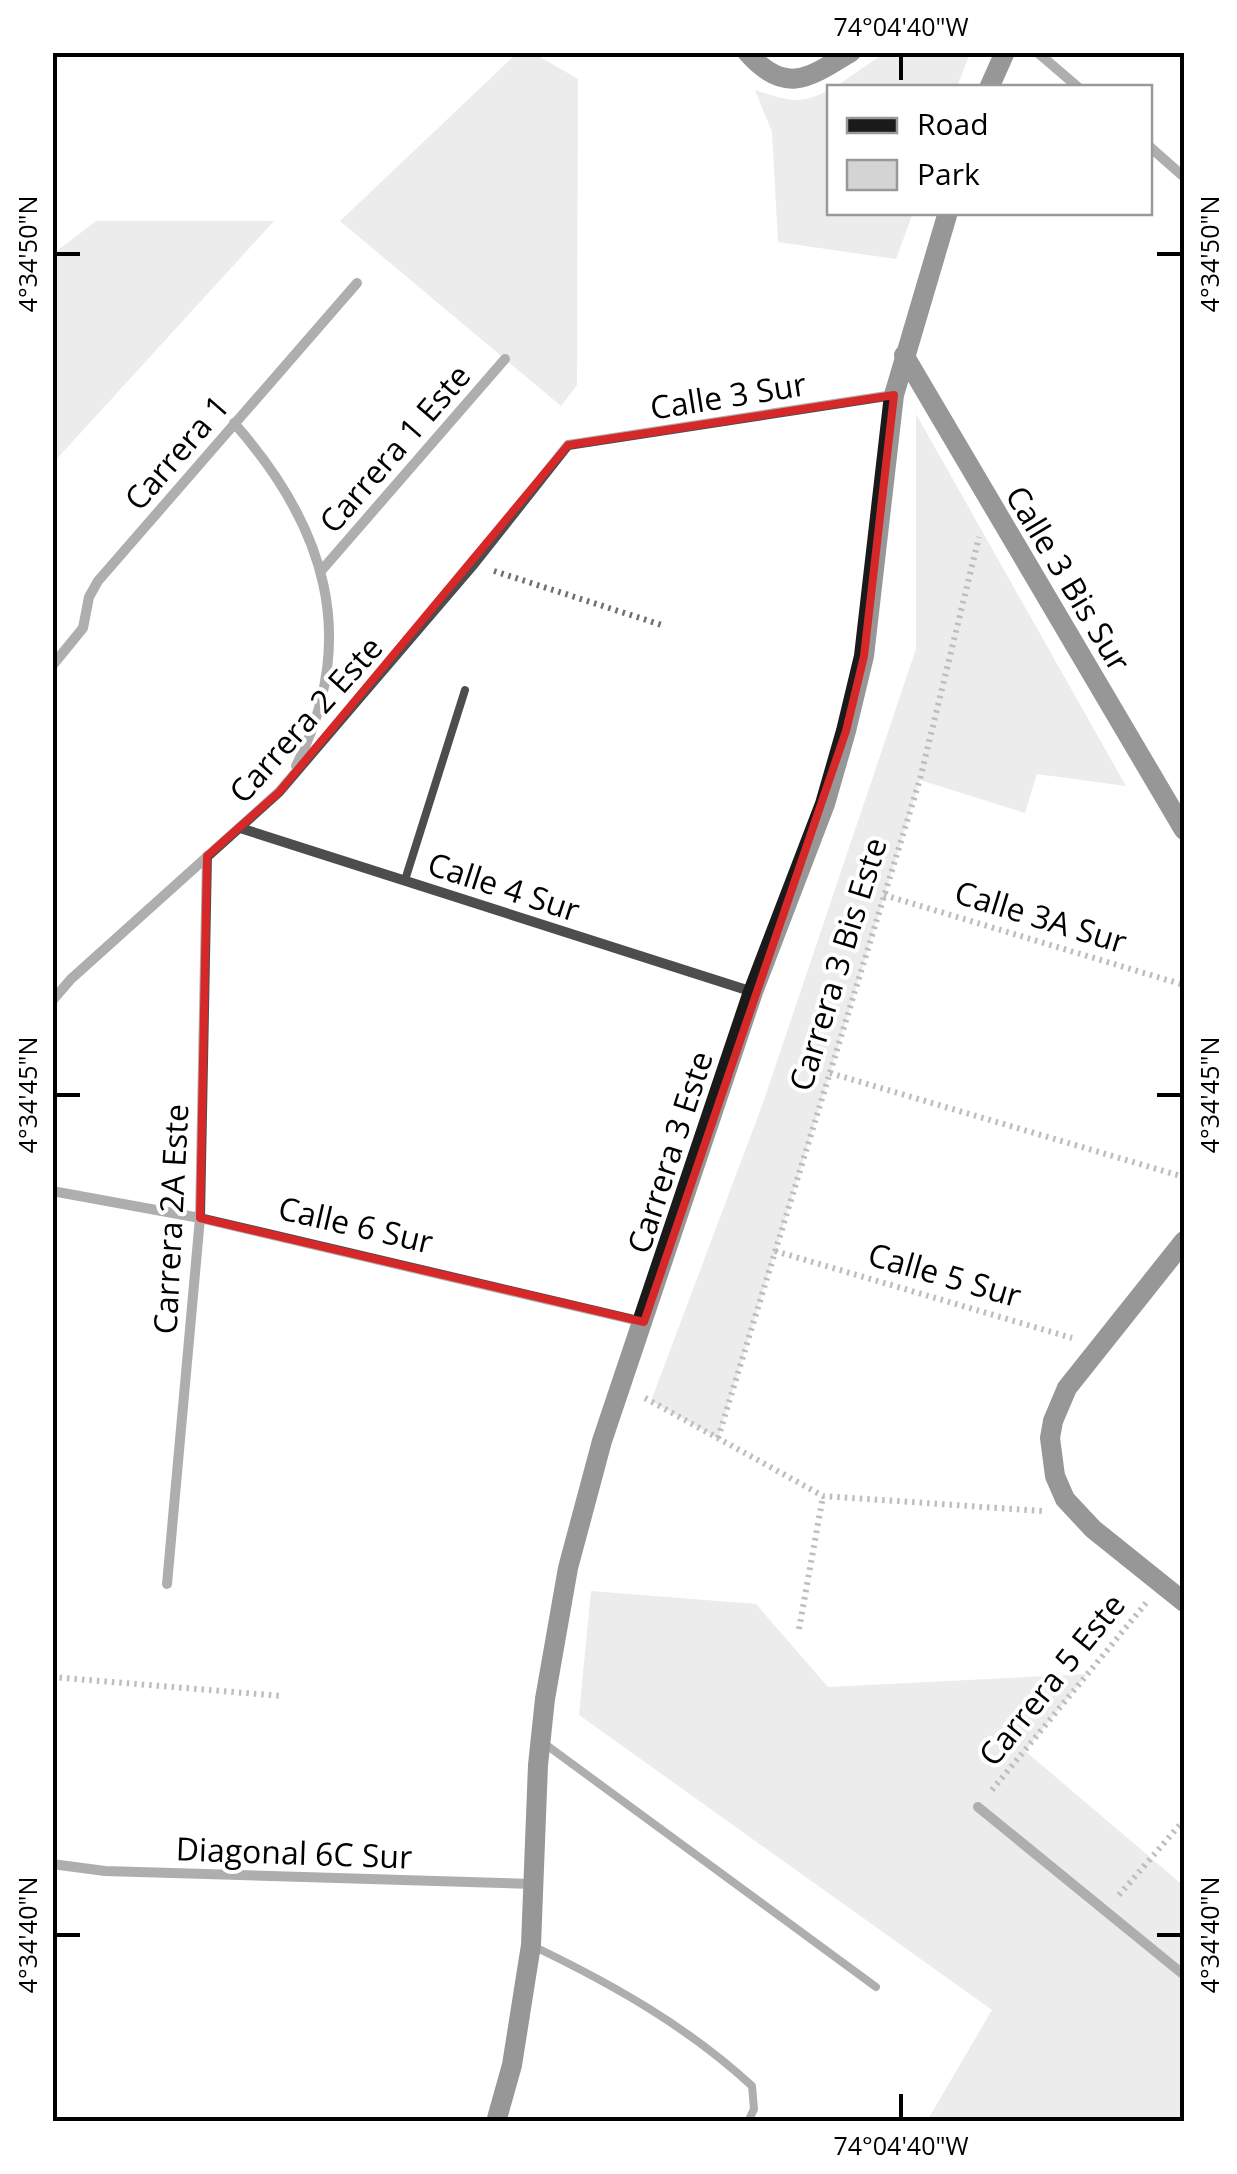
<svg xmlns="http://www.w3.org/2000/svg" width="1237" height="2174" font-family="'Open Sans',sans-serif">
	<rect width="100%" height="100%" fill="#fff"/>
	<path fill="#d4d4d4" d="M886,52H970V53L957,87H835Z
		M517,53H533L578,79L577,385L561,406L340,221Z
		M755,90C786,100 799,106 829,90L830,212L913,213L896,259L778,242L772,132Z
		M96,221H274L53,463V254Z
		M916,414L1126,786L1037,774L1025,813L920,780L718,1438L651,1401L763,1103L916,649Z
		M591,1591L756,1604L828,1687L1087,1674L1025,1751L1184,1886V2121H927L992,2010L579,1715Z"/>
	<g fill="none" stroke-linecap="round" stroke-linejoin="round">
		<path stroke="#6f6f6f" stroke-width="6" stroke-dasharray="2.5 5" stroke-linecap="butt" d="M494,571L665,626
			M884,895L1184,985
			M830,1073L1184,1177
			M775,1251L1072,1338
			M645,1398L823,1496L1042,1511
			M718,1438L920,779L979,537
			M799,1629L823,1496
			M52,1677L282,1696
			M992,1790L1146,1603
			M1119,1895L1184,1820"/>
		<path stroke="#4d4d4d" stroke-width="8" d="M405,880L465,690
			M545,1744L876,1987
			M535,1947C614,1985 688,2027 752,2086L754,2109L748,2122"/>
		<path stroke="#4d4d4d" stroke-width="10" d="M1037,52L1079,88
			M1150,147L1184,177
			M234,423C325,526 361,638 296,766
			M321,571L505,359
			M52,666L83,628L89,597L98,581L357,283
			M240,828L753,992
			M52,1001L71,979L279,792L474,564L568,445L893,395
			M52,1191L200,1218L643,1322
			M167,1584L200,1218L207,856
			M978,1807L1184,1975
			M52,1864L105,1871L534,1884"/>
		<path stroke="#1a1a1a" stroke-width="20" d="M747,52C785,96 809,78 851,52
			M989,88L1005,52
			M904,355L1184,830
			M1184,1241L1067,1388L1053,1421L1050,1438L1055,1476L1065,1499L1093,1529L1184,1602
			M496,2122L512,2065L531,1945L538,1765L545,1699L568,1568L602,1441L753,992L825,804L846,731L864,656L894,395L948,212"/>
	</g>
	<path d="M0 0H1237V2174H0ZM894,395L864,656L846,731L644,1322L200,1218L207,856L279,792L568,445Z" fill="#fff" fill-opacity=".55" fill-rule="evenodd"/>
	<path fill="none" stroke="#d62828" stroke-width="8" stroke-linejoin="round" d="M894,395L864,656L846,731L644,1322L200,1218L207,856L279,792L568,445Z"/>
	<path fill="none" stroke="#000" stroke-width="4" d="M901,55V80M55,254H80M1157,254H1182M55,1095H80M1157,1095H1182M55,1935H80M1157,1935H1182M901,2094V2119"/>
	<g text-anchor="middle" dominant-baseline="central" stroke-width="8" stroke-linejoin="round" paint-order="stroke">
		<g font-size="32" fill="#000" stroke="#fff">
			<text transform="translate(728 395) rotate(-9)">Calle 3 Sur</text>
			<text transform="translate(394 448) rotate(-49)">Carrera 1 Este</text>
			<text transform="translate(176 452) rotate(-49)">Carrera 1</text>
			<text transform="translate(1069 578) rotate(59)">Calle 3 Bis Sur</text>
			<text transform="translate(305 719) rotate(-48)">Carrera 2 Este</text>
			<text transform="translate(504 886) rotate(18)">Calle 4 Sur</text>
			<text transform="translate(1041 916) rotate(17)">Calle 3A Sur</text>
			<text transform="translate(837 964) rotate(-73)">Carrera 3 Bis Este</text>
			<text transform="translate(669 1152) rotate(-72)">Carrera 3 Este</text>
			<text transform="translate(170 1219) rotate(-87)">Carrera 2A Este</text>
			<text transform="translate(356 1224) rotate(13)">Calle 6 Sur</text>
			<text transform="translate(945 1274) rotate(16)">Calle 5 Sur</text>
			<text transform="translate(1051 1679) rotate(-51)">Carrera 5 Este</text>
			<text transform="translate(294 1852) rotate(2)">Diagonal 6C Sur</text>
		</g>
	</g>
	<rect width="1237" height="2174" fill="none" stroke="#ffffff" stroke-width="110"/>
	<rect x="827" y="85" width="325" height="130" fill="#ffffff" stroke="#999999" stroke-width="2.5"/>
	<rect x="847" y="118" width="50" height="15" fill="#1a1a1a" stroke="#999999" stroke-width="2.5"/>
	<text x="917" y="135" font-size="30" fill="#000000">Road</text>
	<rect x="847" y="160" width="50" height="30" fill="#d4d4d4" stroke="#999999" stroke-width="2.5"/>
	<text x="917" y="185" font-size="30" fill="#000000">Park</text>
	<rect x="55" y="55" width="1127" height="2064" fill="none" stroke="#000" stroke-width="4"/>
	<g font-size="25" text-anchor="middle" fill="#000">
		<text x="901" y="36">74°04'40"W</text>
		<text transform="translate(28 254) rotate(-90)" y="9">4°34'50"N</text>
		<text transform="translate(1210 254) rotate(-90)" y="9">4°34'50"N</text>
		<text transform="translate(28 1095) rotate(-90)" y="9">4°34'45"N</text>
		<text transform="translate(1210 1095) rotate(-90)" y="9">4°34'45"N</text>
		<text transform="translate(28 1935) rotate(-90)" y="9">4°34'40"N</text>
		<text transform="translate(1210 1935) rotate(-90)" y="9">4°34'40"N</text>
		<text x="901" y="2155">74°04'40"W</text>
	</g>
</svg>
